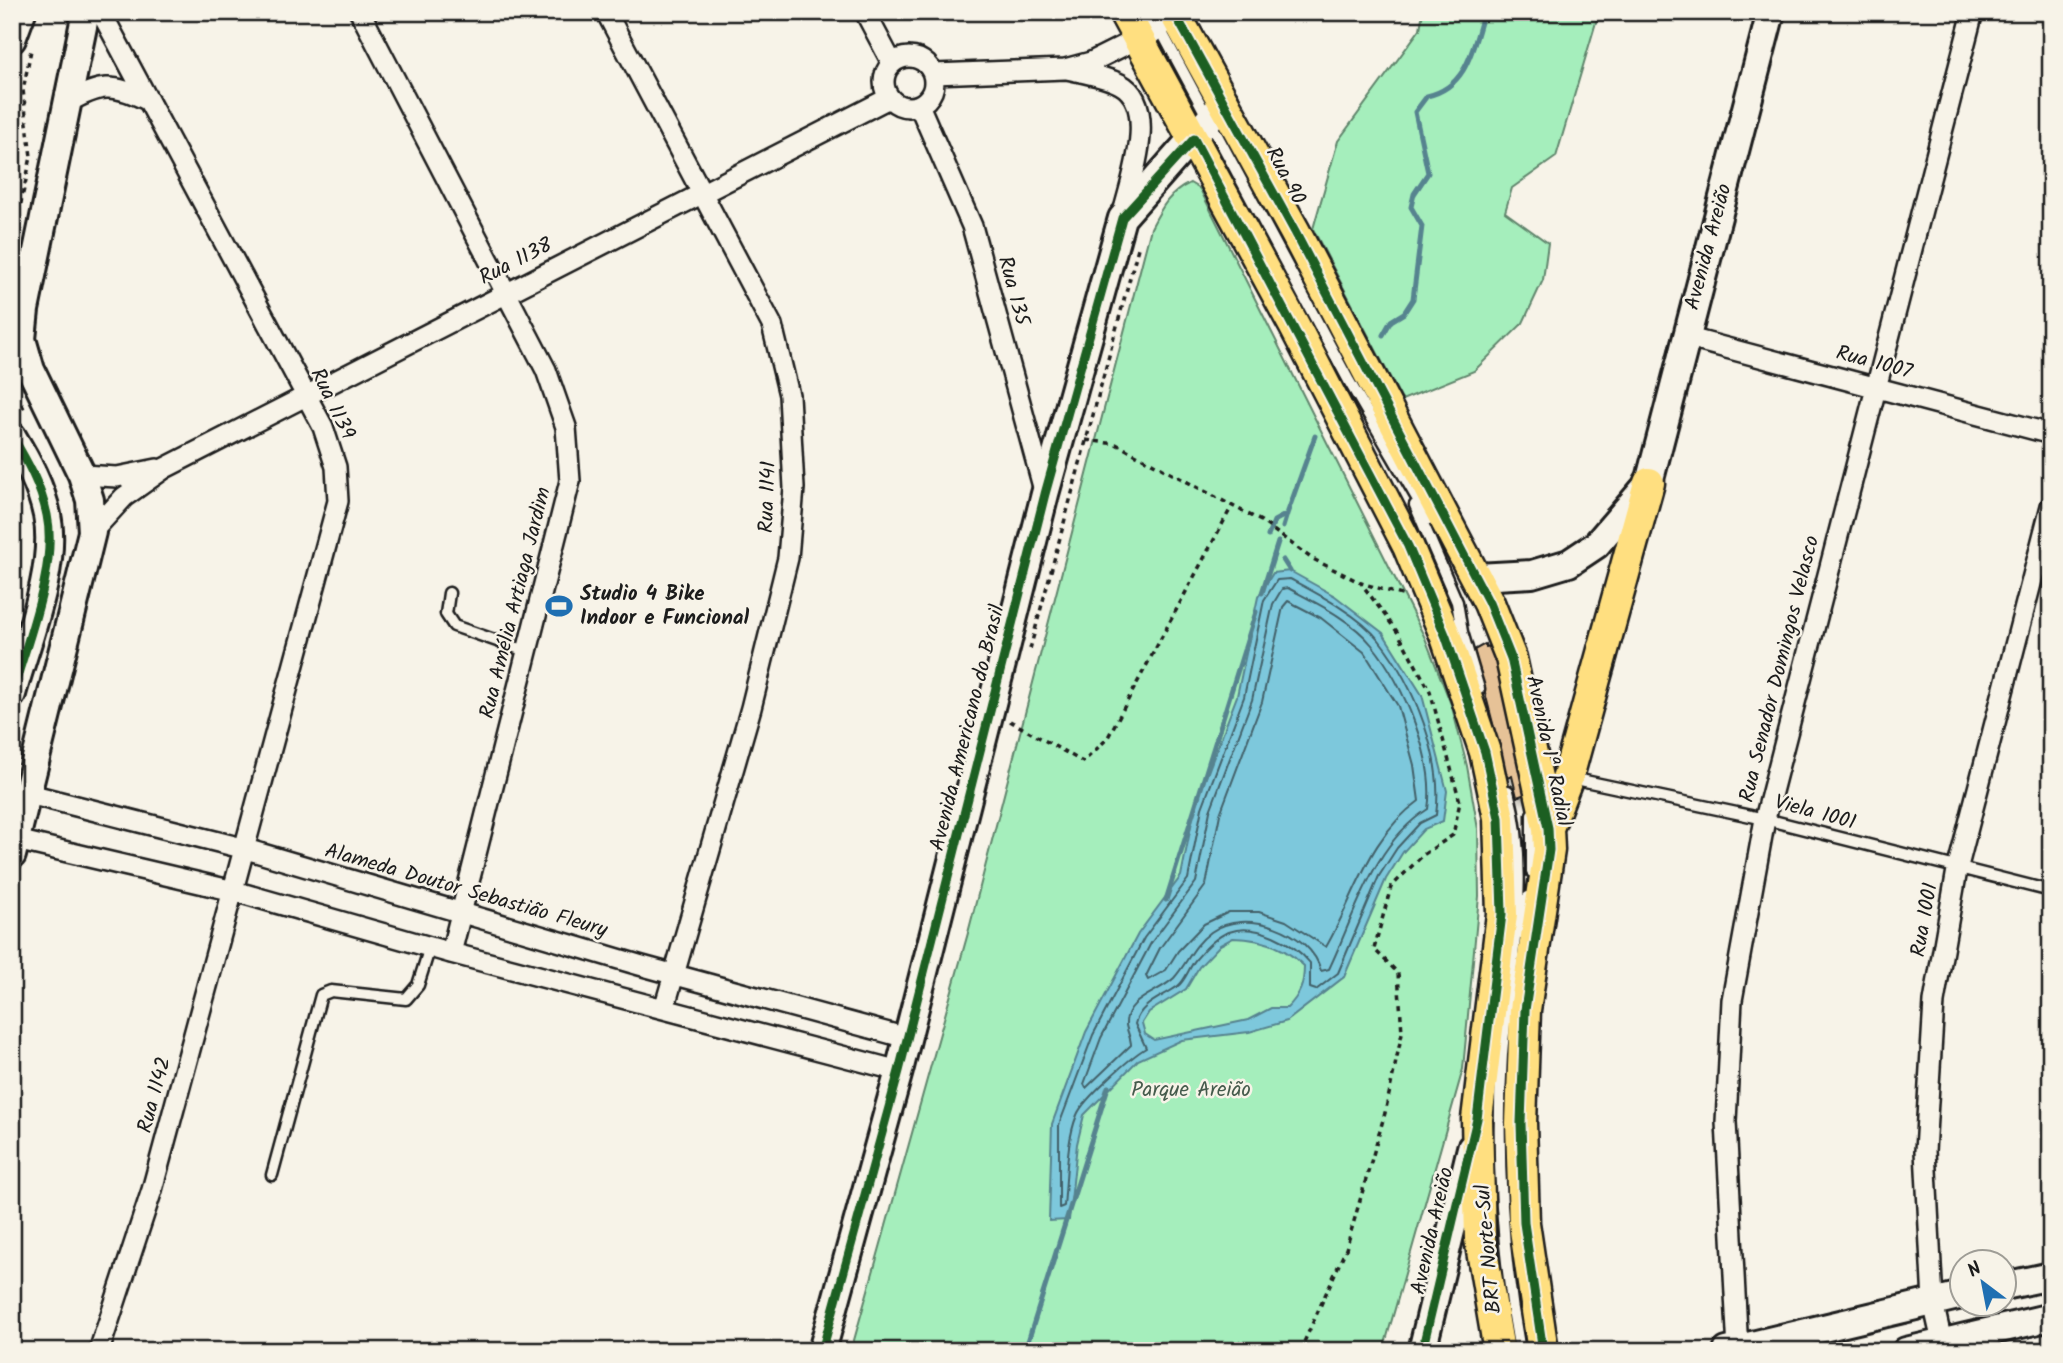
<svg xmlns="http://www.w3.org/2000/svg" width="2063" height="1363" font-family="Kalam,sans-serif">
	<defs>
		<filter id="shadow"><feDropShadow dx="3" dy="5.5" stdDeviation="3.5" flood-color="#0004"/></filter>
	</defs>
	<rect width="100%" height="100%" fill="#f7f3e8"/>
	<filter id="ink" filterUnits="userSpaceOnUse"><feTurbulence type="fractalNoise" baseFrequency=".0143" numOctaves="2"/><feDisplacementMap in="SourceGraphic" scale="14" xChannelSelector="R" yChannelSelector="G"/><feConvolveMatrix kernelMatrix="1 2 1 2 8 2 1 2 1" color-interpolation-filters="sRGB"/></filter>
	<g filter="url(#ink)">
		<path fill="#a5eebc" stroke="#60856c" stroke-width="2" d="M1423,12H1599L1556,157L1512,188L1505,212L1548,243L1543,280L1523,323L1474,371L1402,400L1313,229L1338,141L1420,29Z
			M1190,183L1200,189L1425,638L1452,707L1467,766L1478,829L1479,896L1463,1069L1383,1351H851L968,933L1151,228C1162,207 1169,193 1190,183Z"/>
		<path fill="#7dc8dc" stroke="#56838f" stroke-width="2" fill-rule="evenodd" d="M1290,571L1335,596L1383,633L1422,695L1447,791L1443,821L1424,829L1403,852L1386,879L1344,977L1287,1021L1249,1032L1182,1040L1138,1060L1084,1115L1077,1144L1069,1220L1049,1221L1052,1124L1086,1032L1138,934L1181,876L1195,806L1237,696L1258,597L1273,573ZM1233,938C1261,938 1284,946 1304,966C1304,985 1300,995 1287,1008H1271L1248,1020L1154,1040L1145,1034L1142,1023L1149,1012L1186,989L1199,967L1220,945Z"/>
		<g fill="none" stroke-linecap="round" stroke-linejoin="round">
			<path stroke="#436169" stroke-width="2" d="M1290,579C1318,594 1359,615 1379,640C1414,684 1444,759 1436,815L1420,823L1397,848L1379,876L1338,973L1316,990L1310,988V963C1294,943 1256,922 1229,932C1215,937 1205,949 1196,959C1189,967 1186,980 1178,986C1162,998 1140,1003 1135,1024L1146,1048C1132,1056 1083,1099 1077,1115C1066,1142 1067,1176 1064,1206L1059,1208V1125L1093,1035L1144,938L1188,879L1202,808L1244,697L1264,600L1277,580Z
				M1288,588C1316,603 1352,620 1372,645C1403,683 1436,760 1428,809C1373,844 1356,912 1329,969L1321,971C1311,931 1245,907 1211,932C1192,946 1187,964 1174,978C1159,993 1125,998 1126,1025C1127,1031 1131,1039 1131,1045L1086,1088L1084,1084L1101,1038L1151,943L1196,882L1210,811L1252,700L1273,604L1282,589Z
				M1288,601L1321,618L1364,652L1398,706L1414,765L1419,801C1368,837 1356,895 1326,947L1286,921L1259,912H1229L1204,924L1178,951L1166,970L1148,980L1146,976L1160,948L1206,885L1220,814L1262,702L1283,607Z"/>
			<path stroke="#56838f" stroke-width="5" d="M1383,335L1391,321L1404,313L1413,299L1422,226L1411,207L1414,194L1428,173L1415,112L1427,96C1468,87 1473,47 1484,12
				M1283,527L1287,514
				M1268,536L1274,521L1287,514L1315,436
				M1283,560L1290,571
				M1262,593L1278,542
				M1166,900L1256,612
				M1025,1351L1108,1087"/>
		</g>
		<path fill="#e6c297" stroke="#1c1c1c" stroke-width="2" filter="url(#shadow)" d="M1485,644L1486,647L1493,645L1526,794L1517,797L1512,776L1507,778L1474,650Z"/>
		<g fill="none" stroke-linecap="round" stroke-linejoin="round">
			<g stroke="#1c1c1c" stroke-width="15">
				<path id="lane" d="M1151,12L1349,381L1429,519
					M1415,505L1457,602L1462,632L1479,689
					M449,593L446,614L454,626L526,651
					M1571,778L1765,819L2051,891
					M1508,791C1532,877 1509,967 1502,1054C1496,1152 1502,1255 1520,1351
					M1532,872V814
					M1518,934L1528,897
					M272,1175L321,995L331,991L406,999L418,985L430,947"/>
			</g>
			<g stroke="#1c1c1c" stroke-width="24">
				<path id="street" d="M360,12L546,370L566,427L570,481L451,953
					M606,12L772,325L789,395L794,488L788,558L751,708L664,1009
					M865,12L892,63
					M884 82a25 25 0 1 1 50 0a25 25 0 1 1-50 0Z
					M1067,69C1084,73 1104,76 1120,84C1160,105 1130,184 1122,217
					M934,74L1065,69L1091,62L1139,38
					M67,103C100,84 113,83 147,100
					M919,105L972,226L1045,494
					M1685,337L2051,434
					M82,475L117,477L157,469
					M92,532L124,497L165,468L889,98
					M12,793H25L246,849L639,965L907,1038
					M12,839L234,891L451,953L899,1071
					M99,1351L152,1190L338,501L336,467L323,427L101,12
					M1738,1351L1726,1122L1732,1000L1765,819L1973,12
					M1944,1351L1933,1302L1925,1151L1934,1002L1957,870L2051,506"/>
			</g>
			<g stroke="#1c1c1c" stroke-width="32">
				<path id="secondary" d="M1139,38L1176,12
					M12,39L22,12
					M12,436C27,461 41,486 47,515C58,567 26,643 12,694
					M1477,577L1532,574L1569,563L1596,545L1649,483L1771,12
					M12,855L92,532L90,500L82,475L31,370L22,339L25,310L86,12
					M2004,1286L2051,1276
					M822,1351L899,1071L1045,494L1122,218L1225,101
					M1422,1351L1471,1148
					M1727,1351L1962,1295
					M1906,1351L2051,1317"/>
			</g>
			<g stroke="#1c1c1c" stroke-width="35">
				<path id="primary" d="M1124,12L1295,327L1408,546L1446,637L1485,752L1499,818L1502,914L1477,1119L1480,1239L1499,1351
					M1174,12L1295,232L1489,603L1511,658L1548,828L1549,850L1525,1010L1521,1123L1524,1223L1543,1351
					M1548,828L1568,777L1649,483"/>
			</g>
			<path stroke="#1c1c1c" stroke-width="3.5" stroke-dasharray="5 5" stroke-linecap="butt" d="M12,243L31,157L23,90L31,50
				M13,386L26,413
				M1086,440L1116,444L1261,521L1311,558L1361,583L1405,596
				M1030,649L1138,248
				M1010,721L1083,762L1107,739L1232,506
				M12,731L17,713
				M1300,1351L1346,1249L1385,1113L1402,1033L1398,973L1374,949L1391,887L1423,855L1453,835L1460,802L1430,691L1398,633L1361,583"/>
			<use href="#lane" stroke="#f7f3e8" stroke-width="10"/>
			<use href="#street" stroke="#f7f3e8" stroke-width="19"/>
			<use href="#secondary" stroke="#f7f3e8" stroke-width="26"/>
			<use href="#primary" stroke="#ffdf80" stroke-width="30"/>
			<g stroke="#f7f3e8" stroke-width="13">
				<path id="cycleway" d="M1174,12L1295,232L1489,603L1511,658L1548,828L1549,850L1525,1010L1521,1123L1524,1223L1543,1351
					M12,436C27,461 41,486 47,515C58,567 26,643 12,694
					M822,1351L899,1071L1045,494L1122,218L1194,139L1408,546L1446,637L1485,752L1499,818L1502,914L1477,1119L1422,1351"/>
			</g>
			<use href="#cycleway" stroke="#1b5e20" stroke-width="9"/>
		</g>
	</g>
	<defs>
		<g id="stadium-bare" transform="scale(2.1)"><path d="M0-5a6.5 5 0 1 0 0 10a6.5 5 0 1 0 0-10ZM-3.5-1.8h7v3.6h-7Z" fill="#1f6fb2" stroke="#f7f3e8" stroke-width="2.5" paint-order="stroke"/></g>
	</defs>
	<g fill-rule="evenodd">
		<use href="#stadium-bare" x="559" y="606"/>
	</g>
	<g text-anchor="middle" dominant-baseline="central" stroke-width="5" stroke-linejoin="round" paint-order="stroke">
		<g font-size="21" fill="#1c1c1c" stroke="#f7f3e8">
			<text transform="translate(1285 176) rotate(62)">Rua 90</text>
			<text transform="translate(1709 247) rotate(-75)">Avenida Areião</text>
			<text transform="translate(516 262) rotate(-27)">Rua 1138</text>
			<text transform="translate(1013 291) rotate(75)">Rua 135</text>
			<text transform="translate(1874 363) rotate(15)">Rua 1007</text>
			<text transform="translate(332 404) rotate(64)">Rua 1139</text>
			<text transform="translate(768 497) rotate(-88)">Rua 1141</text>
			<text transform="translate(516 603) rotate(-76)">Rua Amélia Artiaga Jardim</text>
			<text transform="translate(1780 669) rotate(-76)">Rua Senador Domingos Velasco</text>
			<text transform="translate(968 728) rotate(-76)">Avenida Americano do Brasil</text>
			<text transform="translate(1548 751) rotate(78)">Avenida 1ª Radial</text>
			<text transform="translate(1815 813) rotate(15)">Viela 1001</text>
			<text transform="translate(466 891) rotate(16)">Alameda Doutor Sebastião Fleury</text>
			<text transform="translate(1925 920) rotate(-80)">Rua 1001</text>
			<text transform="translate(155 1095) rotate(-75)">Rua 1142</text>
			<text transform="translate(1433 1231) rotate(-77)">Avenida Areião</text>
			<text transform="translate(1489 1249) rotate(-95)">BRT Norte-Sul</text>
		</g>
		<g font-size="21" font-weight="bold" fill="#1c1c1c" stroke="#f7f3e8" text-anchor="start">
			<text x="580" y="594">Studio 4 Bike<tspan x="580" dy="24">Indoor e Funcional</tspan></text>
		</g>
		<g font-size="21" fill="#455b4c" stroke="#f7f3e8">
			<text x="1191" y="1090">Parque Areião</text>
		</g>
	</g>
	<rect width="2063" height="1363" fill="none" stroke="#f7f3e8" stroke-width="42"/>
	<rect x="21" y="21" width="2021" height="1321" fill="none" stroke="#1c1c1c" stroke-width="2.5" filter="url(#ink)"/>
	<g transform="translate(1983 1283) rotate(328)"><circle r="33" fill="#f7f3e8" stroke="#9f9d96" stroke-width="2"/>
	<path d="M0-5L12 26L0 18L-12 26Z" fill="#1f6fb2"/>
	<text y="-10" font-size="19" font-weight="bold" text-anchor="middle" fill="#1c1c1c">N</text>
	</g>
</svg>
